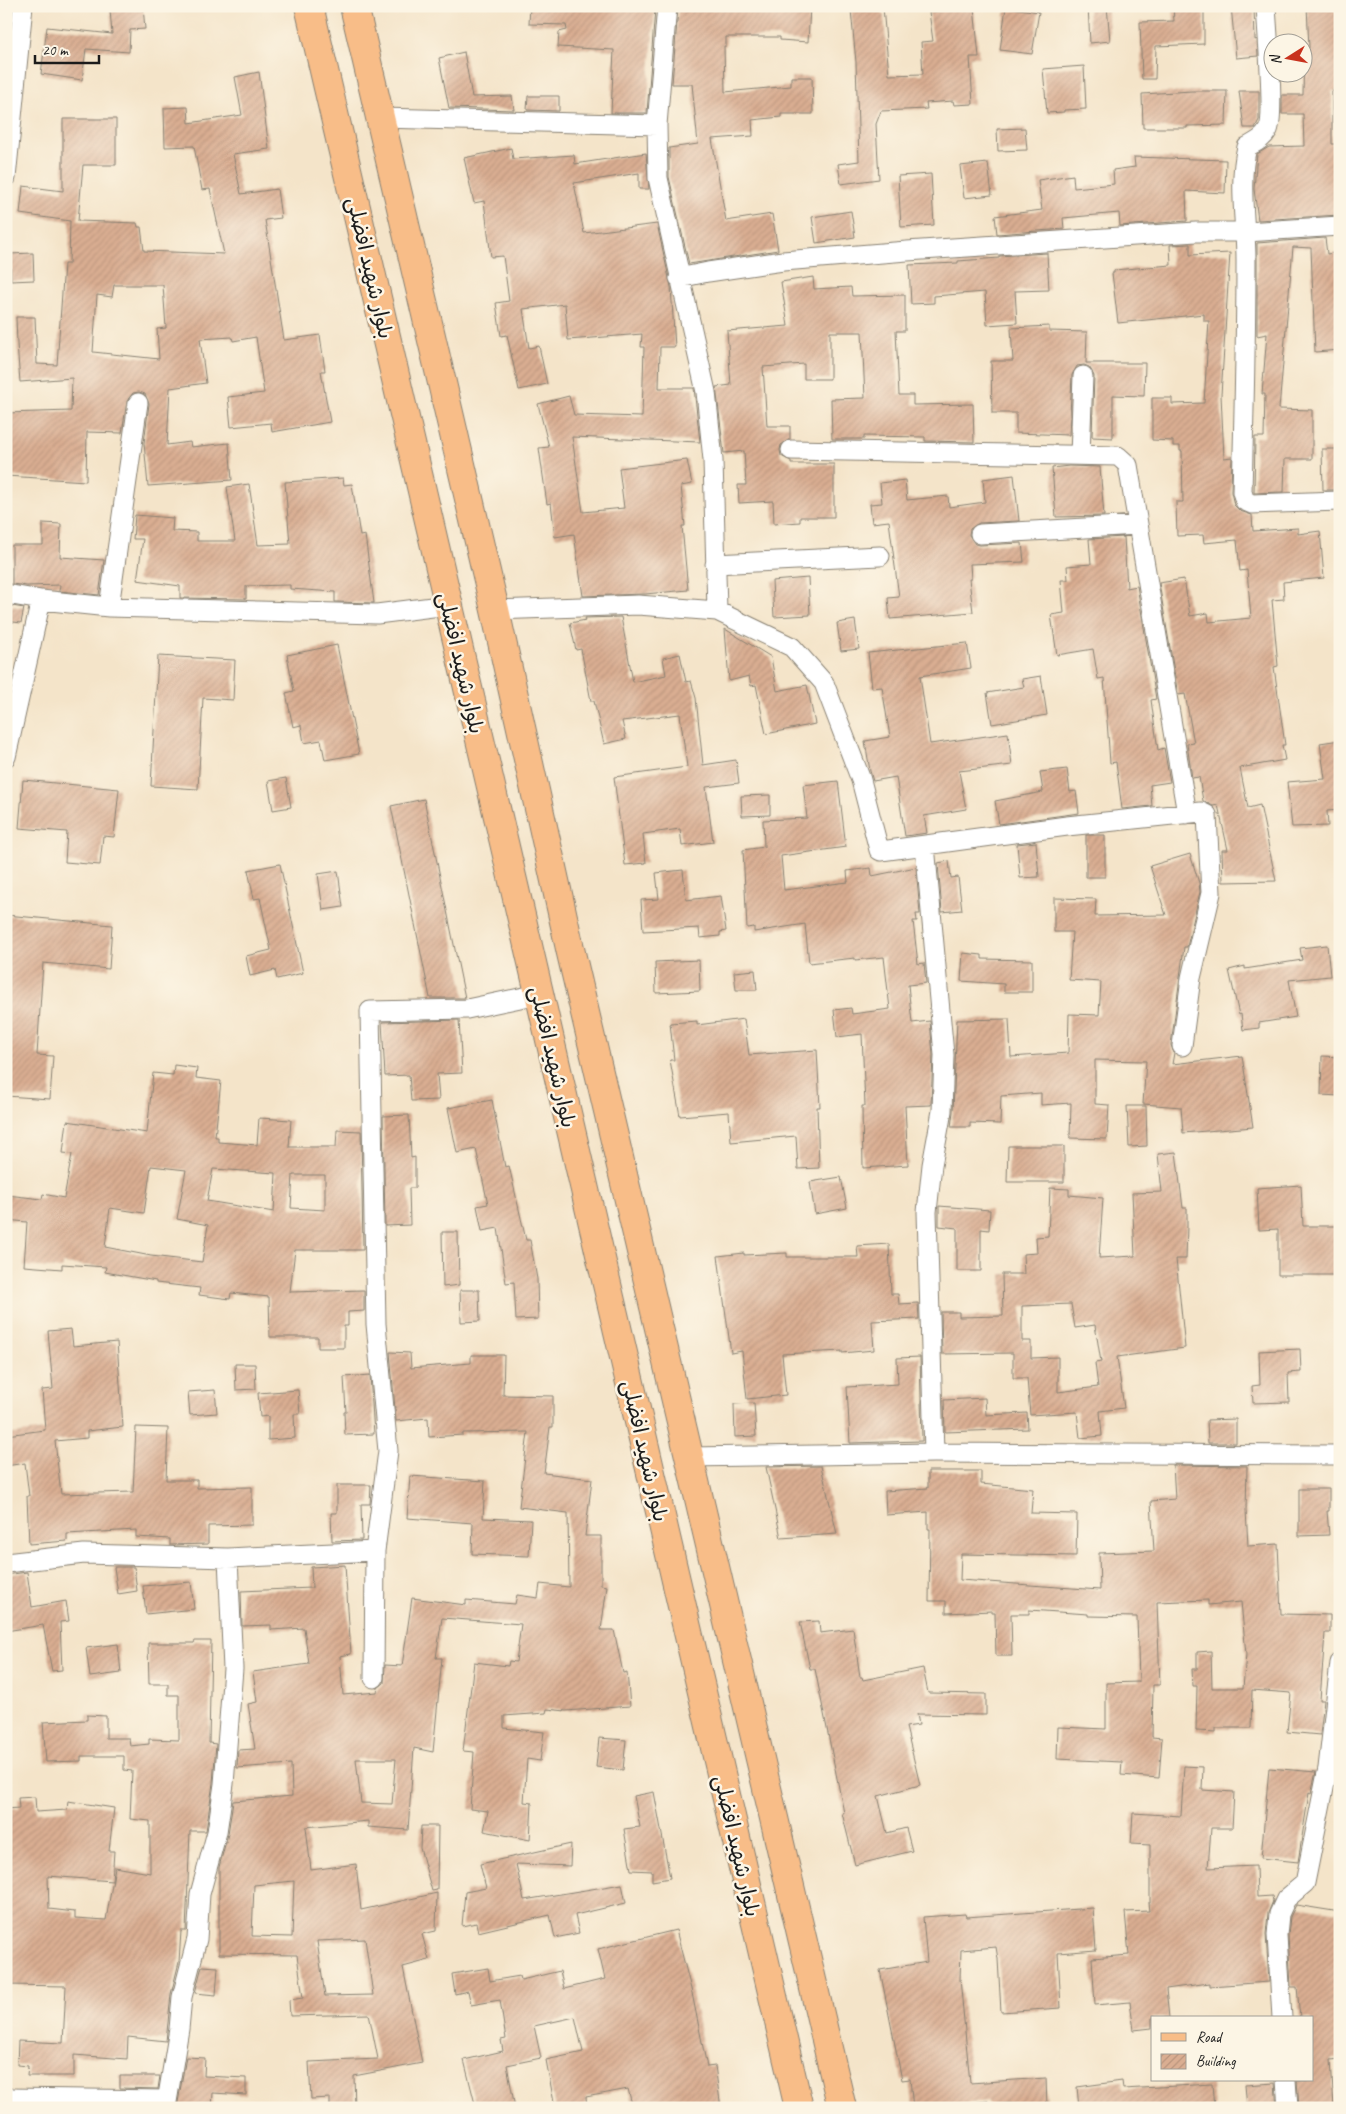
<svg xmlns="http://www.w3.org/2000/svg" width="1346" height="2114" font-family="Caveat,'Playpen Sans Arabic',sans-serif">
	<defs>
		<pattern id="building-hatch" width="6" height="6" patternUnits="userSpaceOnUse" patternTransform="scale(1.25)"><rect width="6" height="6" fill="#daae92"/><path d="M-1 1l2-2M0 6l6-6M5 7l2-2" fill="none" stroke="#ba957d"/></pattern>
	</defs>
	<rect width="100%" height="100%" fill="#fcf5e5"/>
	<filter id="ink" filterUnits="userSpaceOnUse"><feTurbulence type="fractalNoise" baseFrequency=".02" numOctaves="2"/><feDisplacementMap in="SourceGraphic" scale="10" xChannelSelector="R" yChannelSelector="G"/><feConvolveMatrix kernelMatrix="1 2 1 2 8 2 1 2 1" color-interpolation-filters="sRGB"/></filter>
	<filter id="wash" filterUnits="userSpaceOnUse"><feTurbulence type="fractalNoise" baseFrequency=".0096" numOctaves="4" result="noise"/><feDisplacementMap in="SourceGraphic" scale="20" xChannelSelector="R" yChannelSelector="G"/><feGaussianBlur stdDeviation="1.12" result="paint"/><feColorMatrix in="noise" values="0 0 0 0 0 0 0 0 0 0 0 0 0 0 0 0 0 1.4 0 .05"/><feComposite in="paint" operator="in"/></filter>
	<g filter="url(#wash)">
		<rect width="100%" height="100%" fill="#f4e4c9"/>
		<g id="blocks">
			<path fill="url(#building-hatch)" fill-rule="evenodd" d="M530,6H654L655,9L647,113H611L614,50L558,47L559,32L567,30L566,25L529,24Z
				M733,6L810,7L808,42L780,40V37H726V46H724L725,92L791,86V77H812L813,114H781V117L752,120L753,136L712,139L726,221L772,214L778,250L689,264L669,177V148L698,144L692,84H672L678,9L733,8Z
				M1088,6H1107L1110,41L1090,43Z
				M1173,6H1204V44L1156,46L1155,79H1142L1140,22L1174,21Z
				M1231,6H1254L1255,40L1257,39L1258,56L1236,58Z
				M1307,6H1338L1340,91H1332V144H1340V215L1258,220L1254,189L1257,154L1269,147L1304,146L1303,114H1282V95H1303L1304,48H1309Z
				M143,7L145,29L130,30L129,52L86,49L82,80L41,74L47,27L112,34L110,10Z
				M883,7L889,75L923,74L921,42L933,41L929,12L974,7L979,57H970L973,104L954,105L953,101L926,103L927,109L881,111L876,124L879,179L841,184L838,164L859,161L856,62L851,10Z
				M1006,7L1039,12L1032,54L1000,50Z
				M464,52L472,97L512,96L514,110L449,108L439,58Z
				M1084,66L1086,109L1064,110V112L1047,113L1043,69Z
				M259,72L269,149L233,154L241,194L277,189L281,218L265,220L284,340L320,335L325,371H321L330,422L272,432L271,423L231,427L228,397L264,393L256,337L233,341L232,337L200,339L206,383L170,388L167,445L190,442L191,447L229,443L232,480L148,486L144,443L149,404L145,394L139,392L133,393L127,401L122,433L87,432L86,481L6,476V413L71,411L72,378L20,382L17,344L16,317H35L37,364L57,365L64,264H69L70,221L20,214L23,186L63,191V119H116V165H83L78,221L137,223L138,227H141L144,251L224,254L210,189L202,190L194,146L165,147L164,108L188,107L189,123L242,115L235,77ZM114,285H163L166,328L157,329L159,359L93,352L97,295L112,297Z
				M1192,91H1227L1226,125L1187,126V128H1143L1142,94Z
				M1239,91H1259V120L1255,128H1244Z
				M528,96H559V111L527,110Z
				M1025,128L1027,150L998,151L997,129Z
				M511,148L513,159L574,155L575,164L646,153L649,189H639V173L574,183L584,233L657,224L671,287L675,347H660L659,388H694L700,442L572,437L583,512L624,508L619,468L687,460L692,484L681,486L685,526H682L688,590L645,594L583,596L574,534L555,537L551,503L547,504L539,448L549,447L538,404L569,396L574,415L642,417L644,347H641L642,334L568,340L565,304L523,309L529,348L539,346L547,384L519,390L507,335L501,336L496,303L509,301L503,256L491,257L484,201L474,203L464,158Z
				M1134,157L1226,160L1225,193L1186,191L1187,221L1120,226L1119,213L1063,218L1064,229L997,234L995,216L1042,210L1038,180L1073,175L1074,188L1114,184L1113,170L1135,167Z
				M988,163L992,195L964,198L960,166Z
				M931,174L934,225L901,227L898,176Z
				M851,211L855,237L816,243L812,217Z
				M1325,238L1327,254L1340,252V350L1315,352L1311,248L1293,247L1279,409L1312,410V459H1285L1284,492L1254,493L1255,437H1264L1265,394H1262L1267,334L1257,336V243Z
				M1190,244V255L1230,253L1221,395L1224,458L1232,457L1231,492L1234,505L1240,511L1252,515L1253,531L1298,528V534L1320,531L1324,578L1283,582L1284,599L1272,600L1278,666L1274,667L1285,745H1282L1285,760L1240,768L1248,808L1260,805L1276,881L1223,882L1222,850H1228L1218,805L1213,806L1203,801L1199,777L1192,778L1187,744L1194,743L1185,694L1178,695L1159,583L1184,579L1190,616L1208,613L1209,622L1251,618L1247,570L1240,571L1237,540L1204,543L1203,535L1177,536L1176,502H1183L1182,451H1180V446H1173V441L1152,440V398H1172V404L1204,403L1209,321H1204V314L1118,323L1112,273H1114V270L1171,265L1170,245Z
				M33,253L34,280L11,281L10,254Z
				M1047,253L1049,290L1015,291L1017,323L987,325L985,292L934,296V303L911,304L909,265L958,263V261L999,258V256Z
				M813,277L814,289L851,287L852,296L905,295V331H896L899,395H913V405L973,404L974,442L925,441V437L864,436V439H832L831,399L865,398L862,332H830V379H804V364L763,367L767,426H790V439L781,445L780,450L781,456L791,461V464H834V517H800V522L774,524L773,501L739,503L738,485H746L744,451L724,453L716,387L731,385L727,331L788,326L781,282Z
				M1049,326V331L1087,332L1086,363H1145L1144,396L1113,395V438L1092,437L1094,376L1089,367L1084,365L1077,366L1072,375L1069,435L1016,433V413H992L991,361H1013L1011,328Z
				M1322,449H1340V490H1323Z
				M1069,466L1100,467L1104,516L1056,517L1052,468Z
				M1014,475L1019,521L979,523L970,529L969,535L975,544L980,545L1022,543L1024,562L970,564L971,579H969L973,612L890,619L888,598L899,597L889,521L872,523L870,504L882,503L880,483L905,480L907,500L948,496L949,507L985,502L983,479Z
				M343,478L344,485L352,484L360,536L365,535L374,603L335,602V592L290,589V585L246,586V599L180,598V586L137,580L143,539H133L135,515L173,518L172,531L197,532V541H235L227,487L249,484L258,545L290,544L285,482Z
				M43,523L61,524L60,557L104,560L99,595L59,591L60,585L27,586L12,584V545H43Z
				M1124,537L1127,588L1137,586L1156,699L1151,700L1158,750L1164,748L1170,782L1150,785L1152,806L1122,809L1116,762L1110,763L1104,678L1098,679L1093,649L1057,655L1051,615L1064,613L1061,580H1068L1067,566L1091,564L1089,539Z
				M808,578L810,615L774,617L772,581Z
				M6,605L24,608L21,623L6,621Z
				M621,617L633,682L666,675L663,658L680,654L686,682L691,681L696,698L703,765L736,760L739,783L706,787L713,842L682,846L680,829L643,834L646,863L625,865L614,777L687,767L680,714L622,721L626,739L604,744L594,701H591L581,649L576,650L570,623L586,620L585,618Z
				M855,620L859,649L841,651L837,623Z
				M725,629L771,657L777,691L807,685L815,724L766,734L756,685L751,686L749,676L729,681Z
				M967,643L971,668L920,676L930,744L1008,733L1012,765L959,771L966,809L924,816L927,833L905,836L896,777L873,781L870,771L865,741L890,737L882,687L872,688L868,653Z
				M337,645L359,754L325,760L321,740L304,743L301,725L293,727L286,693L294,691L287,655Z
				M158,656L235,660L233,700L203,698L198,789L151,786Z
				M1041,676L1047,715L992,724L987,693L1024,687L1022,679Z
				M1340,740V810L1327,811L1328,826L1292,827L1287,782L1325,779L1320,743Z
				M1067,769L1070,792L1076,791L1079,813L999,824L995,801L1043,792L1040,772Z
				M286,778L291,807L273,810L268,781Z
				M23,780L119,789L114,837L103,836L100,865L65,862L67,832L19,828Z
				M838,781L846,847L781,856L784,890L848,882L847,871L871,868L872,876L916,867L920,914H916L917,921H913L918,964L924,963L926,983L908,985L912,1023L930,1021L933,1055L931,1105L905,1106L908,1165L863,1168L862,1106H865L862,1034L837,1037L834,1010L851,1008L852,1014L890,1009L884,957L855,960V958L809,963L805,924L754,932V927L747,928L743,850L764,847L763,820L807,818L803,785Z
				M770,795V815L742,816L741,796Z
				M424,799L465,998H430L391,806Z
				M1086,835H1105V877H1086Z
				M1036,842L1039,877L1020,878L1017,844Z
				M1190,854L1199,883L1200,892L1187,947H1184L1171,1045L1174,1053L1172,1064L1242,1056L1253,1127L1183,1133L1181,1107L1143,1104L1146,1061L1095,1060V1104L1109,1105L1107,1139L1070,1138L1071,1103L1041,1105V1093L1001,1096L1000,1124L970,1123V1127H951L953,1112L957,1020L1009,1019L1011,1057L1068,1053L1069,1014L1099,1015L1101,982L1069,980L1072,932H1054V898L1096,899L1095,916L1166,915L1150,866Z
				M949,861L951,878L958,877L962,910L942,912L938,863Z
				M280,864L303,973L277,979L275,970L250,976L246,956L271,950L260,898L254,899L248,870Z
				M683,870L686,900L721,896L726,931L720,932V936L700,938L699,928L643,931L641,900L659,899L656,873Z
				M338,871L343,907L323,910L318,874Z
				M6,915L112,925L109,969L43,963L37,1055L53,1056L50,1099L6,1096Z
				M1327,945L1330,976L1289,980L1296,1017L1259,1023V1028L1243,1030L1241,1014L1239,1015L1229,970L1245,966V969L1302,960L1300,948Z
				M963,953L982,955V959L1032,960V992H1004V984L961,981Z
				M699,960L700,991L656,993L655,962Z
				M755,970L757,990H736L734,972Z
				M744,1019L749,1055L817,1050L820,1107H817L819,1168L798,1169L796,1136L731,1142L729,1112L680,1116L670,1060H674L670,1023L697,1021V1025Z
				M459,1020L462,1073L437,1074L439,1100L411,1101L409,1075L385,1076L382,1022Z
				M1322,1056L1340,1057V1096L1321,1095Z
				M174,1065L197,1068L196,1078L221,1081L215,1137H218V1142L257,1145L259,1118L291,1120L289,1147H336L337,1130L361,1131L363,1250H295L290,1292L364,1290V1311L348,1312V1326H344V1348H318V1337H270L269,1297L231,1293L230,1299L199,1295L200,1288L156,1283V1281L105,1272L106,1267L62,1264V1269L24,1266L27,1222L6,1220L7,1195L42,1199L43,1194L64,1198L72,1154L63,1153L67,1121L147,1133L153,1073L173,1075ZM151,1166L186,1170L177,1219L208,1225L202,1262L151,1256L105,1247L110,1208L144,1213ZM213,1169L276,1173L274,1212L207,1201ZM293,1175H325V1210L291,1208Z
				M492,1100L505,1167L509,1166L526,1240H530L537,1279L538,1319L516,1320L514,1282L506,1283L498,1228L482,1231L477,1206L488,1204L476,1149L457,1153L448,1108Z
				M1127,1106H1146L1147,1146L1129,1147Z
				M409,1115L411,1158L415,1157V1188H409L410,1225L385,1226L383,1116Z
				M1008,1146H1064V1182H1007Z
				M1176,1152L1183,1208H1187V1225L1186,1259H1176L1185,1348L1117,1357L1124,1408L1100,1411L1102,1436L1080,1438L1077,1412L1030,1415L1027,1378H1013V1353L942,1354L941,1312H959V1317L1003,1316L1002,1274H1024L1023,1254L1037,1253L1036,1237L1048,1236L1050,1188L1069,1189V1195L1103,1198L1099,1258L1135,1256L1132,1193L1162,1192L1158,1154ZM1071,1304L1075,1328L1095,1325L1101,1362L1095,1363L1098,1387L1058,1392V1357L1031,1358V1341H1022V1306Z
				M841,1177L847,1208L815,1214L810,1182Z
				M1301,1185L1303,1226H1340V1275H1278V1229L1259,1230L1257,1188Z
				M939,1206L990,1210L989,1230L981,1229V1271H957V1228L939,1226Z
				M442,1232H458L459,1285L443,1287Z
				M889,1244L891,1294H898L899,1304L918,1303L919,1319L872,1321L874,1350L842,1353V1351L782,1354L786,1395L747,1399L742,1351L731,1353L718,1256L744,1253V1255L787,1253V1257H858L857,1246Z
				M460,1290H479L480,1321L461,1322Z
				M71,1329L73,1346L117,1342L123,1427L87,1431V1438L55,1441L61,1494L133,1492L136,1427L168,1428L166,1480H197V1488L252,1487V1525L208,1526V1544L170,1545V1539L136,1537V1530L67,1534V1541L29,1544L27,1496H29L25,1463L6,1466V1435L45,1430L42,1390L53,1389L48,1331Z
				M1300,1349L1301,1372L1288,1373L1289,1402L1253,1403L1252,1386L1260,1385L1259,1351Z
				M390,1352L410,1353L411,1368L471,1363V1355H504L503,1395L553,1396V1427H550L544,1473L592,1479L585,1536H601V1585L607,1586L601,1630H614L623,1673L627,1672L630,1706L566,1711L547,1709L546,1713L504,1716V1728L544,1732L540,1761L527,1759L524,1802L532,1803L530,1840L484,1831L488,1811L470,1809L474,1752L463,1751L474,1662L508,1666L509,1661L516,1662L521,1624L442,1618L436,1658H442L433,1752L414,1748L408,1830L368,1827V1821L306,1827L311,1870L356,1864L361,1910L437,1893L436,1931L422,1934L429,1960L403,1967L422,2063L354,2076L355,2108H330V2098L311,2099L309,2062L378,2059L369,2014L290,2016L289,2000L303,1998L297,1955L219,1954V1867L228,1834L233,1801L292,1796L291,1764L237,1768L238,1750L255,1749L248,1704L257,1702L253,1672L309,1664L304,1628L271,1630V1625L242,1626L241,1591L312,1588L311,1567L345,1565L351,1654L340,1656L343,1695L377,1692L378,1688L384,1683L385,1665L402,1666L412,1598L466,1605V1600L515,1604L517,1595L538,1598L540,1584L569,1587L568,1513L519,1507L528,1432L463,1433V1435L429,1437L428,1418L396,1421ZM356,1759H396L392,1804L361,1803ZM294,1881L292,1937L252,1936L254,1885ZM365,1939L373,1995L325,1996L317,1941Z
				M920,1357L922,1441L850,1443L847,1387L898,1384L897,1358Z
				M235,1364H255L256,1389L236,1390Z
				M370,1375L374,1434L345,1435L344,1412H346L344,1377Z
				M215,1390L217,1413L190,1415L188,1392Z
				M298,1390L300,1414H294L295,1438L268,1440V1416L260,1417L258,1393Z
				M985,1398L986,1415L1027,1413L1028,1429L945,1432L944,1400Z
				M754,1403L756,1436L735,1437L734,1404Z
				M1236,1419V1443H1208L1207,1420Z
				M1173,1465L1247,1466L1246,1510L1248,1546L1278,1544L1281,1614L1330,1615V1633H1325L1320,1700H1324L1320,1735L1287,1732L1291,1693L1252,1690L1251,1728H1216V1732L1196,1731L1197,1686H1193L1192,1669H1197V1652L1211,1651L1212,1688H1243L1246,1654L1241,1602L1208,1605V1600L1157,1602L1160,1685H1153L1152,1737L1162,1738L1159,1778L1121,1775L1122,1762L1057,1759L1058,1727L1106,1729V1683L1139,1682L1137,1617L1088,1616V1614L1029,1610V1614H1011L1012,1656H996L995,1613H992V1611L946,1613V1601H929L930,1529H928V1512L886,1515L885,1491L928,1488V1471H981V1484L1033,1489L1031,1513L1077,1514L1076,1556L961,1554L960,1580L1100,1590L1099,1553L1154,1551L1151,1501L1175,1499Z
				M821,1466L837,1534L781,1538L766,1467Z
				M410,1476L485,1481L483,1518L531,1520L529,1556L472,1554L473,1523L407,1518Z
				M337,1485H371L370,1504H361L362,1540L332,1541L331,1513H337Z
				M1299,1489H1329V1511H1327L1329,1535L1299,1536Z
				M114,1567H134L137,1591L118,1594Z
				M27,1572L32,1607L66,1601L69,1621L60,1622L62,1670L52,1671L43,1625L6,1631V1575Z
				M191,1582L194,1609L146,1614L143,1586Z
				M819,1621L820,1633L853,1629L860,1677H862L863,1680L923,1668L928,1693L986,1694V1715L917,1714L919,1725L906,1727L920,1785L878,1796L887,1833L906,1828L912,1851L855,1865L842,1813H844L815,1669H810L800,1622Z
				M195,1641H211L209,1743L216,1744L213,1783L206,1831H190L186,1931H181L179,1962L171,1994L166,2041L128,2037L127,2059L74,2055V2076H27L28,2066L17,2065L18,2041L63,2043L66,1986L7,1985L6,1809L19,1808L18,1798L35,1797L36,1812L67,1810L68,1801L114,1808L109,1851H114L112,1881L48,1876L49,1909L75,1912V1918L106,1920L115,1867L150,1873V1821L130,1819L132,1771L124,1770V1756H81V1761L46,1762L43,1722L87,1720V1715L106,1716V1738H129L130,1746L149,1744V1739L179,1740V1695H168V1684H149L148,1643H194Z
				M118,1644L121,1673L90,1677L86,1648Z
				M599,1738L626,1740L623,1770L596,1767Z
				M1184,1766L1203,1767L1202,1790L1234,1792L1232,1828H1211L1208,1868L1256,1866L1257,1897L1272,1896L1273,1901L1268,1913L1266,1934L1269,1982L1209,1986V1983L1166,1989L1169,2018H1152V2028L1134,2030L1130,2002L1095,2005L1092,1958L1129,1955L1125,1912L1149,1911L1148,1903H1150V1845L1131,1844L1133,1813L1181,1816Z
				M1269,1768L1316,1772L1311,1794L1309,1793L1298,1862L1261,1858Z
				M654,1792L670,1878L652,1881V1871L631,1870L624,1829L640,1827L634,1796Z
				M421,1826H438L437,1890L432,1891L420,1848Z
				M571,1844L570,1866L516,1864L524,1900L622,1884L626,1903L575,1915L579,1933L555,1938L550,1915L478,1932L476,1923L462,1926L465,1892L486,1888L480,1864Z
				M1296,1905L1340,1912V2059L1331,2060L1334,2108H1299L1297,2081L1312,2080V2018H1300L1297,1987H1291L1288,1935L1290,1917Z
				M1093,1908L1096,1950L1058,1953L1061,2008L1001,2012L998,1959L996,1947L961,1950L960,1979L970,2083L1046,2078L1047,2108H1018L1017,2103L988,2105V2101L954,2105L955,2108H913L910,2079L902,2080L880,1970L927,1962L923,1917L965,1914L966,1917Z
				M676,1930L692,1993L707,2067L715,2066L721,2108H633L628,2089L586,2097L587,2108H555L546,2060L583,2052L575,2017L534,2026L541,2058L507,2065L515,2108H476L464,2060L503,2051L501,2040L506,2039L500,2000L471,2005L468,1991L455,1994L452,1974L488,1968L490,1981L520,1976L521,1980L560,1971L564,1989L605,1979L598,1949Z
				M202,1966L218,1967L216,1995L195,1993Z
				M186,2057L205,2058L204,2076L246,2078V2095L213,2093L212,2108H177Z
				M120,2076H160L158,2089L120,2088Z
				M1122,2081L1123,2089L1212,2084L1214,2108H1079L1077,2087Z
				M1275,2083L1277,2108H1247L1245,2085Z"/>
		</g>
	</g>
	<g filter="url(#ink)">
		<use href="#blocks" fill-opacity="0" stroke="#888072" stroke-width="1"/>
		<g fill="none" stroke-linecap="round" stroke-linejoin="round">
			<g stroke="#888072" stroke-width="21">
				<path id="street" d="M667,6L657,125L658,178L706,392L713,460L717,611
					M1266,6C1267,26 1275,118 1268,130C1263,139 1256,142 1247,147C1238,183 1246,223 1246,260C1246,337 1244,415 1242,492L1245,501L1252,504L1340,501
					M381,118L657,125
					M6,178L23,6
					M679,278L708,272L783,261L907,251L1196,232H1246L1340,226
					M791,450L1118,456L1128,465L1187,814
					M1080,455L1083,376
					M980,534L1138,525
					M715,564L880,556
					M6,594L41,600L109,607L377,614L448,605
					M109,607L138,403
					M495,610L638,605L717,611L792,647L824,683L861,780L879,850L881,851L1067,826L1201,812L1207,815L1211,893L1191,978L1182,1046
					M6,757L41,600
					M925,845L944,1055L942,1111L932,1165L927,1212L934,1453
					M689,1457L934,1453L1340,1455
					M6,1563L84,1554L228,1558L375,1551
					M374,1678L375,1551L388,1451L376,1324L370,1011L467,1009L539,994
					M1282,2018L1277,1935L1279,1914L1286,1899L1305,1883L1328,1768L1340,1663
					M1286,2080L1288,2108
					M6,2098L167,2100
					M166,2108L179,2029L182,1997L197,1939L200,1894L217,1832L224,1784L233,1669L228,1558"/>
			</g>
			<g stroke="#888072" stroke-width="30">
				<path id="primary" d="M309,6L799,2108
					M354,6L495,610L571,953L842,2108"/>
			</g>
			<use href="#street" stroke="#fff" stroke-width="19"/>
			<use href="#primary" stroke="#f8bd88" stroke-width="28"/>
		</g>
	</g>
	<g text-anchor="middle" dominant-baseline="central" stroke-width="5" stroke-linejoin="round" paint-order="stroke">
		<g font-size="21" fill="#1c1c1c" stroke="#fcf5e5">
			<text transform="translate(370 268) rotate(77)">بلوار شهید افضلی</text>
			<text transform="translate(461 663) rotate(77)">بلوار شهید افضلی</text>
			<text transform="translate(553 1057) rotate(77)">بلوار شهید افضلی</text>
			<text transform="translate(645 1451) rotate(77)">بلوار شهید افضلی</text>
			<text transform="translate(737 1846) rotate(77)">بلوار شهید افضلی</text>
		</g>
	</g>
	<rect width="1346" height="2114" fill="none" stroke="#fcf5e5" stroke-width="25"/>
	<rect x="1151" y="2016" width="162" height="65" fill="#fcf5e5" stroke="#a29e95"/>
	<rect x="1161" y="2033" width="25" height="8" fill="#f8bd88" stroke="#a29e95"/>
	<text x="1196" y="2042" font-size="15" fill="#1c1c1c">Road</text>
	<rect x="1161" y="2054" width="25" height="15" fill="url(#building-hatch)" stroke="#a29e95"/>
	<text x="1196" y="2066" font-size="15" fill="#1c1c1c">Building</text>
	<g transform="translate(1288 58) rotate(259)"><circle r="24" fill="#fcf5e5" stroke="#a29e95"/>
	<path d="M0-4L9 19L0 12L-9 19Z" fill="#c8321e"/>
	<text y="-8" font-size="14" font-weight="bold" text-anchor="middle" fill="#1c1c1c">N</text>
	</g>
	<path d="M35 55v8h64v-8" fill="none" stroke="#1c1c1c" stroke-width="2.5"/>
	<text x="42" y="55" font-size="15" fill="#1c1c1c" stroke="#fcf5e5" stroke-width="4" paint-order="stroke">20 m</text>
</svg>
